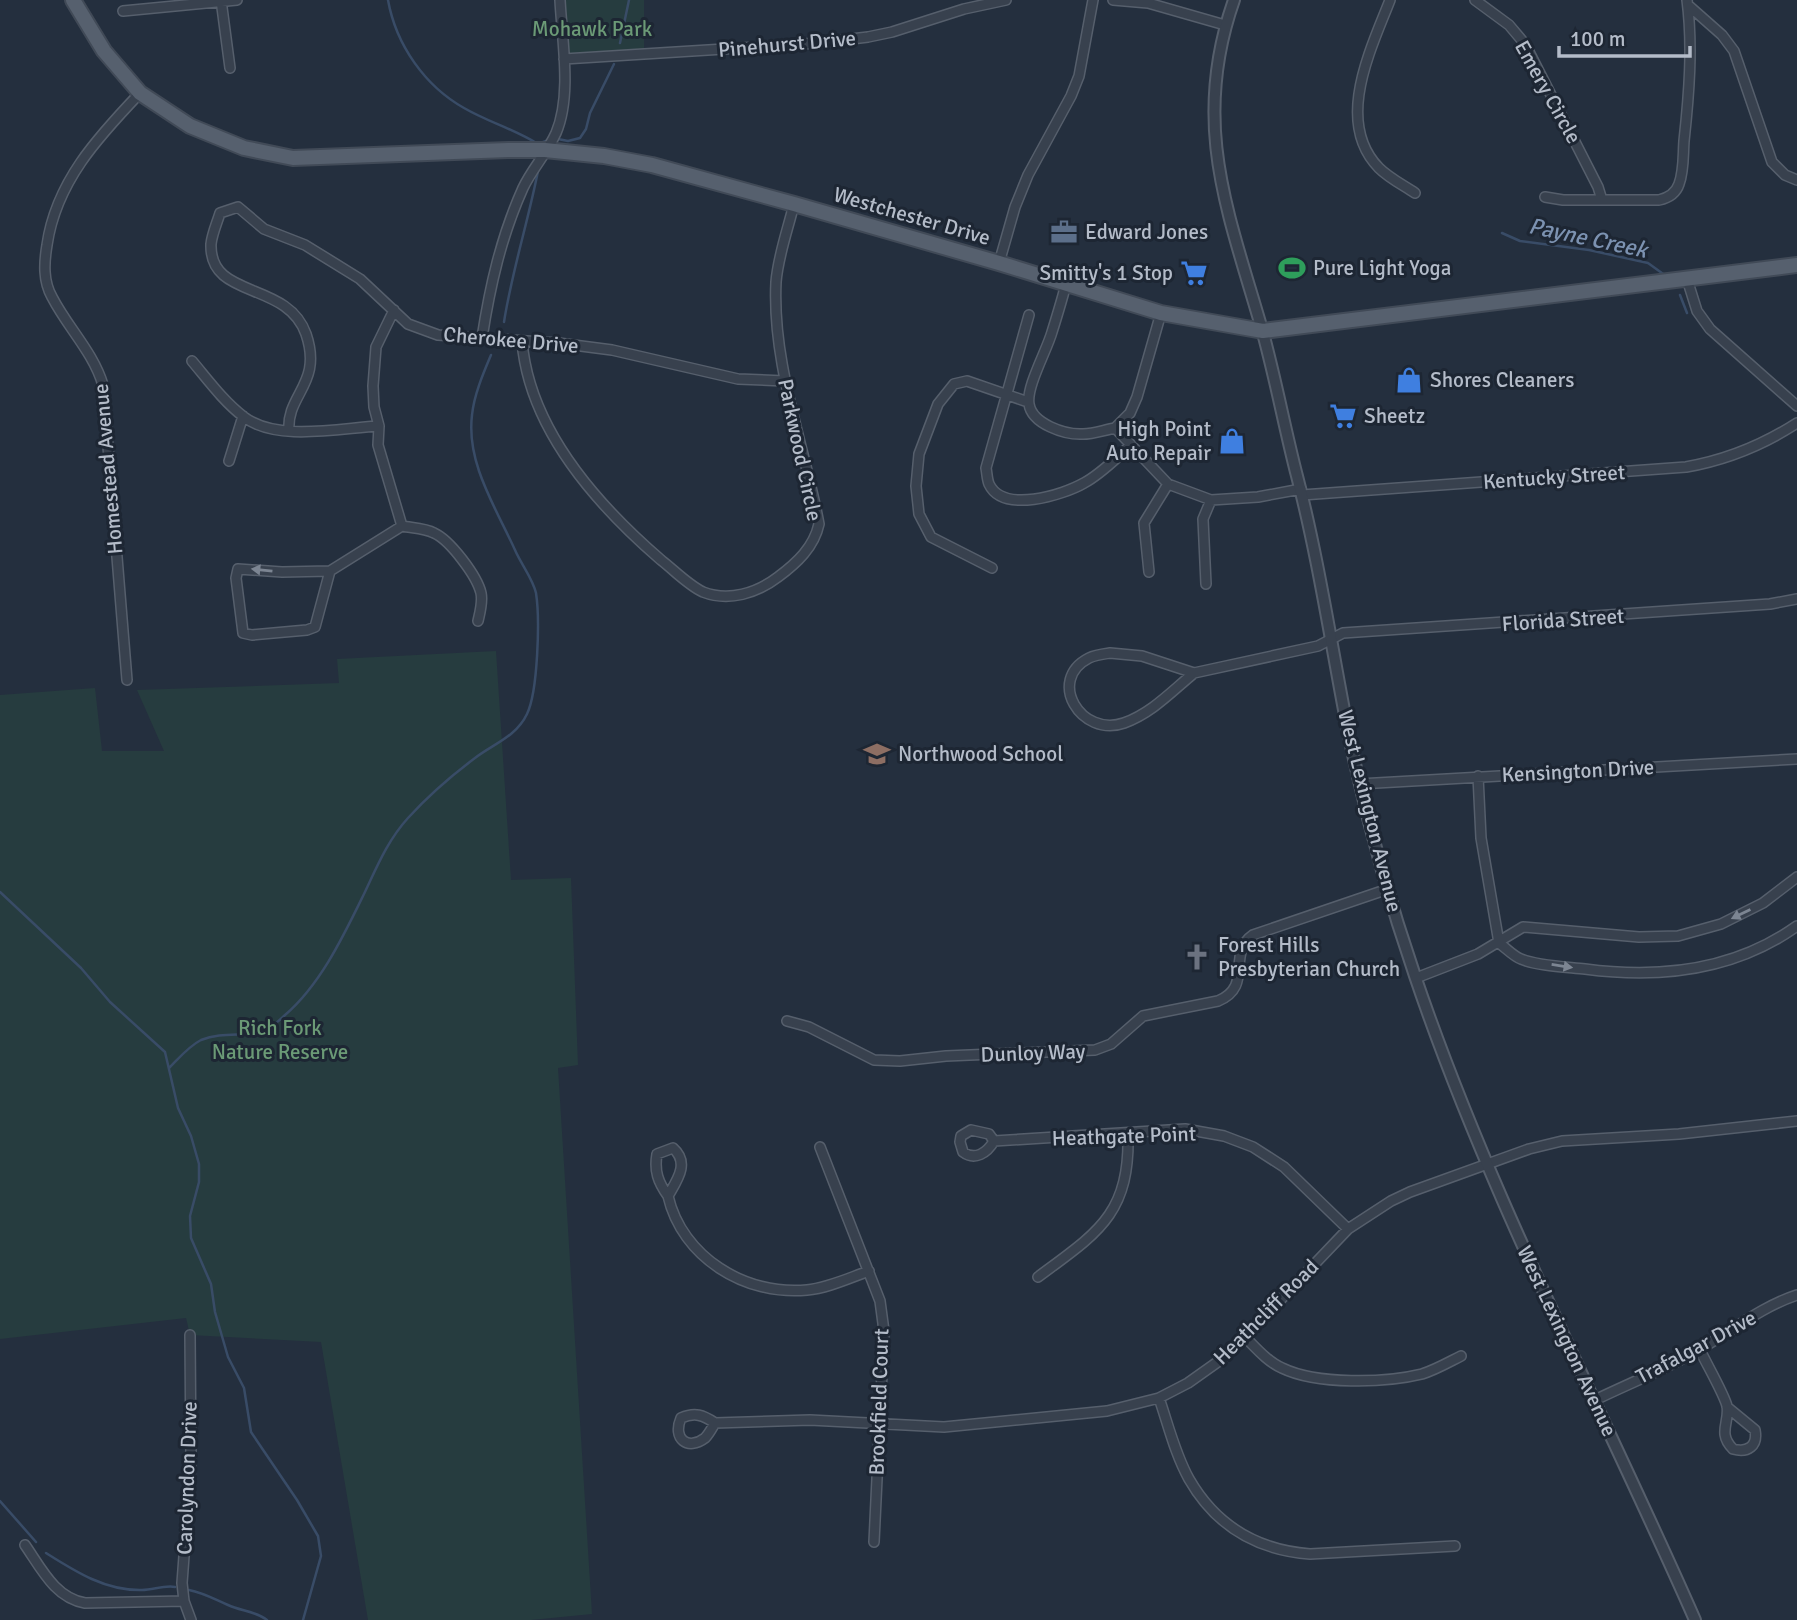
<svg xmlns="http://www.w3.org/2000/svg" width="1797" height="1620" font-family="Signika,sans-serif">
	<rect width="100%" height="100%" fill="#242f3e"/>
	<path fill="#263c3f" d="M560,0H644V54L564,59Z
		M496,651L511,880L571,878L578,1065L558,1068L592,1614L531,1620H368L321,1342L190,1335L186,1318L0,1339V695L95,688L102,751H164L137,690L339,683L337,659Z"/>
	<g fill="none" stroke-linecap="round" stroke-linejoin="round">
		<path stroke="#394c67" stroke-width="2.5" d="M388,0C396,45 425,86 464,108C488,122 514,129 538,144
			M620,43L629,0
			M558,139L568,141L580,138L586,129L590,113L614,64
			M538,144L551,139
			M1502,233L1520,241L1589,250L1648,263L1666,276
			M1680,295L1687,313
			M504,322C512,271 528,222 538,171
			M0,892L81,968L110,1002L165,1052L178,1108L191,1136L199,1164V1182L190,1216L191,1238L211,1284L215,1312L228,1357L244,1388L251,1432L297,1500L318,1536L321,1556L303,1620
			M169,1068C179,1058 189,1046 201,1040C220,1032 239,1036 259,1033C267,1031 279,1021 285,1015C320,985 343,937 363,896C376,869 387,841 408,818C428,796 451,776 475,758C493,744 516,737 527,714C538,691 540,619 536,593C533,579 521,564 515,550C496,508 466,463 472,415C474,395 483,374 491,355
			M0,1501L36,1542
			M46,1553C76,1572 106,1591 142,1590C153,1590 164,1585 175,1587
			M189,1590C204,1593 214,1599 228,1605C241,1611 255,1611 267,1620"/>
		<g stroke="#565f6c" stroke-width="12">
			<path id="minor" d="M221,0L230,68
				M1113,0L1148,3L1225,25
				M1390,0C1371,49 1334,122 1379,168C1389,178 1403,185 1415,193
				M1475,0L1509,25L1525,44L1598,187L1602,200
				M1688,5L1722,35L1734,51L1772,162L1785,175L1797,180
				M123,11L237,0
				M564,59L818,43L868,37L892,32L964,9L1006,0
				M1545,197L1563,200H1659C1668,198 1676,193 1679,184C1684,171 1683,155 1684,141C1689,95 1693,46 1687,0
				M999,263L1015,207L1028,175L1071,96L1079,76L1093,0
				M1687,279L1697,311L1710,329L1797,406
				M1066,284C1062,300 1057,316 1052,332C1047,350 1026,387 1029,404C1032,424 1065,435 1083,434C1093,434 1104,430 1115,428L1168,484L1144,523L1149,572
				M394,310L376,347L373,386L374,407L379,426L378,445L402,526
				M1029,315L986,468C987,473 987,479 989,484C1003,514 1063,495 1084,483C1101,474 1115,459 1130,446
				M482,338C490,286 501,237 523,188C532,169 547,153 556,133C572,96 562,40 560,0
				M522,341C529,429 596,504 661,560C674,570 688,585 703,592C729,602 757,593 778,577C797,563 814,547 819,524C804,443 772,365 776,282C778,256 788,229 794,204
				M192,361C208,380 224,402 244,417C277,442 340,428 379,426
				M1115,428L1130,413L1137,397L1161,313
				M289,431C286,394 323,384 306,334C287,280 209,300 211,244C212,234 217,223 220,213L238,207L264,229L305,245L360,279L408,324L438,335L558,343L612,350L738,379L785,381
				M229,461L243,416
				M1168,484L1211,500L1258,497L1301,489
				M1302,495L1686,467C1726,460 1763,445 1797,423
				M992,568L931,537L919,514L916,486L919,454L938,404L954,384L967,381L1028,402
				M330,571L315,627L307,630L252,635L243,633L236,578L238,569L282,572L330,571L402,526C412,528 425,528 434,533C450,540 477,576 481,593C483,602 480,612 478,621
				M1206,584L1203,519L1211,500
				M1110,653L1142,656L1194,673C1172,691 1152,713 1124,723C1081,738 1046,680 1089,658C1095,655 1103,654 1110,653Z
				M1194,673L1318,646L1343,633L1770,604L1797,599
				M127,680L103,385C93,352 68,328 52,297C43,281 44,263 47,245C56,182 98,137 140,93
				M1478,776L1481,838L1499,943
				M1359,784L1797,759
				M1499,943C1506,948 1513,956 1521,959C1537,966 1567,967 1585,969C1660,979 1734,971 1797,926
				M1416,978L1478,954L1523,927L1639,937L1678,936L1721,924L1763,903L1797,877
				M787,1021L809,1027L874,1060L900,1061L946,1056L1095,1050L1111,1044L1143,1016L1218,1001C1254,986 1226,954 1253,935L1388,889
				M994,1141L989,1134L971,1130L961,1136L960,1142L963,1152C975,1161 987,1153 994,1141L1185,1129L1224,1136L1253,1147L1284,1167L1348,1229
				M820,1147L880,1301L884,1331L874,1542
				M668,1196C658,1182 654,1171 657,1154L673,1148C690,1163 677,1180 668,1196C682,1257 745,1296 807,1290C828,1288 849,1278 869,1271
				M1038,1277C1097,1233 1130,1215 1128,1134
				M190,1335L191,1462L182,1583L184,1601L191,1620
				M1245,1337C1256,1348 1268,1362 1282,1368C1317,1385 1385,1383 1422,1374C1435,1370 1449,1362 1461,1356
				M1700,1350C1706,1363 1724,1394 1727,1406C1730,1422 1717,1433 1733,1449C1748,1453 1758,1446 1755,1430L1727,1407
				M1159,1398C1168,1424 1175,1454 1189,1479C1216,1526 1257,1550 1310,1554L1455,1546
				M1595,1400C1630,1383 1668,1368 1702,1348C1733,1330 1763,1306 1797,1295
				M715,1423C712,1428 709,1434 705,1438C688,1451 672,1439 681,1418C695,1412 703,1415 715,1423L810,1420L944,1427L1107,1411L1159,1398L1188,1383L1219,1361L1245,1337L1348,1229L1391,1201L1410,1192L1529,1149L1562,1141L1679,1134L1797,1121
				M25,1545C41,1568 55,1598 85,1603L184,1601"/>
		</g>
		<g stroke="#565f6c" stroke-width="14">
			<path id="tertiary" d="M1234,0C1191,122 1227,209 1261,326C1275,375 1284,426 1297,476C1319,561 1332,650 1349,736C1366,817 1388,897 1415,976C1490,1198 1601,1406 1695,1620"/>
		</g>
		<g stroke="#414a57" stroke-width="18">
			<path id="primary" d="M73,0L104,51L140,93L190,126L244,148L293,158L508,150H545L604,156L652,165L794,204L999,263L1161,313L1263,331L1797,265"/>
		</g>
		<use href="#minor" stroke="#38414e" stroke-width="9"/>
		<use href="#tertiary" stroke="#38414e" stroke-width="10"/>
		<use href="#primary" stroke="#56606e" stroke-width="14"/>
	</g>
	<defs><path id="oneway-solid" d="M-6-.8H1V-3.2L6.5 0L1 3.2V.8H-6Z" transform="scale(1.75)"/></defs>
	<g fill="#7c8592">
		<use href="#oneway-solid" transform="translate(262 570) rotate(-174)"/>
		<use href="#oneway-solid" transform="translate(1741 914) rotate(154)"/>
		<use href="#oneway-solid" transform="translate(1562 966) rotate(9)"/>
	</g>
	<defs>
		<g id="office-bare" transform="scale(2.1)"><path d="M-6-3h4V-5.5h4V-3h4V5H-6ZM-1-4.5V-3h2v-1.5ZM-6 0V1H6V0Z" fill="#5c6f8a" stroke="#1d2633" stroke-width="2.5" paint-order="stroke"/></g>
		<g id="stadium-bare" transform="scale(2.1)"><path d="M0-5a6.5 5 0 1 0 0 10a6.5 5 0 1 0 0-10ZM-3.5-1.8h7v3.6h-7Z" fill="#2e9e5b" stroke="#1d2633" stroke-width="2.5" paint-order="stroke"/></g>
		<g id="supermarket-bare" transform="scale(2.1)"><path d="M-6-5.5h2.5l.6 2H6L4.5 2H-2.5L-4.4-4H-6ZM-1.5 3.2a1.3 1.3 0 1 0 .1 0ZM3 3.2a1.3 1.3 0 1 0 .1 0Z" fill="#3f7fe0" stroke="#1d2633" stroke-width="2.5" paint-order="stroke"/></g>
		<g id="shop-bare" transform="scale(2.1)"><path d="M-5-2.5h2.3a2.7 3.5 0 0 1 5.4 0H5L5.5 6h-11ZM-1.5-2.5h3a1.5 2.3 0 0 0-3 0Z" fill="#3f7fe0" stroke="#1d2633" stroke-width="2.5" paint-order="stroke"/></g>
		<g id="school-bare" transform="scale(2.1)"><path d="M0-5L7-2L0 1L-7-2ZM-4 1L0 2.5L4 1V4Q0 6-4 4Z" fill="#8d6e63" stroke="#1d2633" stroke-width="2.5" paint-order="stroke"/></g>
		<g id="church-bare" transform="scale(2.1)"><path d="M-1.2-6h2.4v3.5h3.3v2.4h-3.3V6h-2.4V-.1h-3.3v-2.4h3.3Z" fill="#6b7280" stroke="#1d2633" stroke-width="2.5" paint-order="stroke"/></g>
	</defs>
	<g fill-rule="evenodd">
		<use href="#office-bare" x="1064" y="232"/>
		<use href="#stadium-bare" x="1292" y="268"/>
		<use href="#supermarket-bare" x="1194" y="273"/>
		<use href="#shop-bare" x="1409" y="380"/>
		<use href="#supermarket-bare" x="1343" y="416"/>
		<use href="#shop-bare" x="1232" y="441"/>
		<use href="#school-bare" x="877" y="754"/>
		<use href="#church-bare" x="1197" y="957"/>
	</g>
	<g text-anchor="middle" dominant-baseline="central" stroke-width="6" stroke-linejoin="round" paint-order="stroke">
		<g font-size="21" fill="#6b9a76" stroke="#1d2633">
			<text x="592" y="29">Mohawk Park</text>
			<text x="280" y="1028">Rich Fork<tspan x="280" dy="24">Nature Reserve</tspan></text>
		</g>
		<g font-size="21" fill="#b4bcc9" stroke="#1d2633">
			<text transform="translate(787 44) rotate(-5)">Pinehurst Drive</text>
			<text transform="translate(1548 92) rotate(61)">Emery Circle</text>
			<text transform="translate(912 216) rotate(16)">Westchester Drive</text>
			<text transform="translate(511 340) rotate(5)">Cherokee Drive</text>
			<text transform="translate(800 450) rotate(78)">Parkwood Circle</text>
			<text transform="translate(108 469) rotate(-95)">Homestead Avenue</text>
			<text transform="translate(1554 477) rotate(-4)">Kentucky Street</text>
			<text transform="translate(1563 620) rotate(-4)">Florida Street</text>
			<text transform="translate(1578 771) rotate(-3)">Kensington Drive</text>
			<text transform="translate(1370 811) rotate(76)">West Lexington Avenue</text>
			<text transform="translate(1033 1053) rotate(-2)">Dunloy Way</text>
			<text transform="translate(1124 1136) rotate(-2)">Heathgate Point</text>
			<text transform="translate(1266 1312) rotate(-45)">Heathcliff Road</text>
			<text transform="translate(1567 1341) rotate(65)">West Lexington Avenue</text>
			<text transform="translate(1696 1347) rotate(-28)">Trafalgar Drive</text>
			<text transform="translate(879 1402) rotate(-88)">Brookfield Court</text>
			<text transform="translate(187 1478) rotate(-88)">Carolyndon Drive</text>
		</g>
		<g font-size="21" fill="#b4bcc9" stroke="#1d2633" text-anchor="start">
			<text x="1085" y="232">Edward Jones</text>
			<text x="1313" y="268">Pure Light Yoga</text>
			<text x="1173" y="273" text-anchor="end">Smitty's 1 Stop</text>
			<text x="1430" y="380">Shores Cleaners</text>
			<text x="1364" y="416">Sheetz</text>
			<text x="1211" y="429" text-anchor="end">High Point<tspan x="1211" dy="24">Auto Repair</tspan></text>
			<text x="898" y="754">Northwood School</text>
			<text x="1218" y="945">Forest Hills<tspan x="1218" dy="24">Presbyterian Church</tspan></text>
		</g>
		<g font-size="23" font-style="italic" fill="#7c92b1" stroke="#1d2633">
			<text transform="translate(1588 238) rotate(12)">Payne Creek</text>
		</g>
	</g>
	<path d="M1559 46v10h131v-10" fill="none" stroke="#b4bcc9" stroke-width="3.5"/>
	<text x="1570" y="46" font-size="21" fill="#b4bcc9" stroke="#1d2633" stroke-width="5" paint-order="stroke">100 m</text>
</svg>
